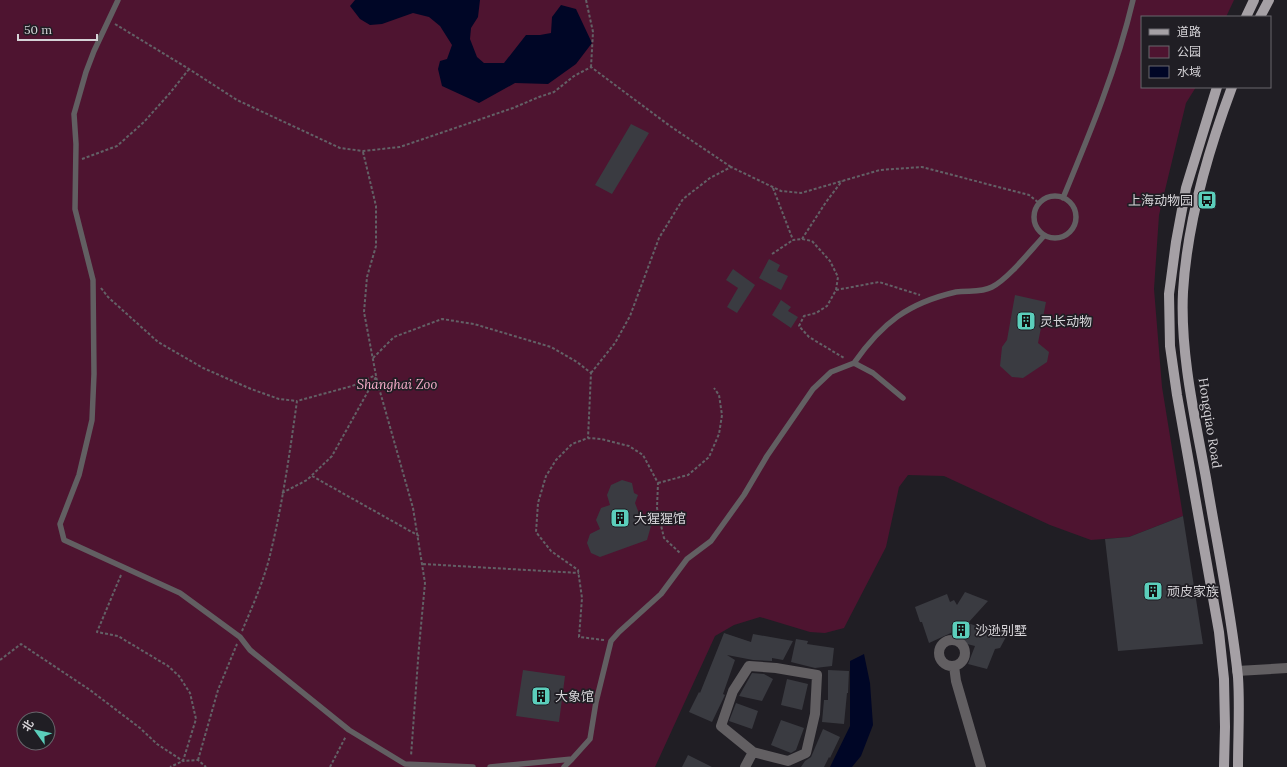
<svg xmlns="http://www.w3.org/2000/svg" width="1287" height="767" font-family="Lora,'Noto Sans SC',serif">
	<rect width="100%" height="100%" fill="#201e24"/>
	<path fill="#4e1430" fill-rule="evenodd" d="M0,0H1234L1226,17H1142V87H1196L1186,103L1159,215L1154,289L1162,387L1183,516L1129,537L1091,540L1050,525L944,476L908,475L899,487L886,547L844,628L825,633L810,632L760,617L734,625L715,636L655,767H0ZM24,719H48V743H24Z"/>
	<path fill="#000626" d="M355,0H480L478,17L471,28L470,39L477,57L484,63H504L526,35H540L551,33L552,17L561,5L576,9L592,43L576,64L548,84L515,83L479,103L442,86L438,69L440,61L447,59L452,45L440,26L429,17L413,13L382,24L370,25L360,19L350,6Z
		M864,654L870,683L873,725L861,756L852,767H830L850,726V661Z"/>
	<path fill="#3a3b41" d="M631,124L649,133L612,194L595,185Z
		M769,259L780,265L777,271L788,276L781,290L759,278Z
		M733,269L755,285L737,313L727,307L738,288L726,280Z
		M1015,295L1046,302L1038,343L1049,352L1047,362L1023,378L1012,377L1000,366L1002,347L1007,340Z
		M781,300L791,307L788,311L798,317L791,328L772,315Z
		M622,480L632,483L634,493L638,495L635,503L640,516L649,520L651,526L647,540L600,557L591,553L587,543L590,534L600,529L596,520L601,508L610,505L607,495L611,485Z
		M1183,516L1203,644L1118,651L1105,539L1129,537Z
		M965,592L988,601L968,623L1006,637L1000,648L995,649L987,669L968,664L975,646L963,643L964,636L953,632L929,643L922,622H920L915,607L947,594L950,602L954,600L957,605Z
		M724,633L751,642L753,634L793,641L783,660L772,658V661L753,660L727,655L735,660L723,694L725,695L712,722L689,712L699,692L700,693Z
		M796,639L808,641L807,644L834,648L832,666L815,668L791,662Z
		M523,670L565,676L559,722L516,716Z
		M828,670L849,671L848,693H847L844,724L822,722L824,700H828Z
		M752,673L764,674L773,679L762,701L739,696Z
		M787,679L808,684L802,710L781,705Z
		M736,703L758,711L752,729L729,721Z
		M781,720L804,728L796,750L791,753L771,745Z
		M823,729L840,737L830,758L829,757L824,767H801L805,761L811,757Z
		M688,755L712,767H682Z"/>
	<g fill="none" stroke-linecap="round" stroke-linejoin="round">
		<path stroke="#636166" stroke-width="2" stroke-dasharray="3 2" stroke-linecap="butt" d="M586,0L593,32L591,67
			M115,24L189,69L237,100L340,148L363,151L400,147L513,108L539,97L554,92L574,76L591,67L670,126L731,167
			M363,152L376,206V246L367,277L364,312L377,381L413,508L425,583L419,647L411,756
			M82,159L117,146L144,122L170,93L189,69
			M773,188L793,240L802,239L812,241L830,261L838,277L836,290L827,306L816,313L804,316L799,326L809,337L844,358
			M802,239L826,202L842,181
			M772,254L793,240
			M101,288L108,297L158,342L203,368L251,389L279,399L297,401
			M836,290L879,282L920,295
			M373,358L394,337L442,319L474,324L551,347L577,362L591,373L588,438
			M591,373L615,343L630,316L659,238L683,199L710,178L731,167L781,191L801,193L880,170L922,167L1029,195L1039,203
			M312,476L419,536
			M658,483L688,475L709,457L719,434L722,415L719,395L714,388
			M282,493L307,480L332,456L376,377
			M423,564L579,573
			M121,575L97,632L118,636L168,666L179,676L190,693L196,719L183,761L170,767
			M242,631C253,605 265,578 271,551C283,501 290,451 297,401L352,386L376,375
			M604,640L579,637L582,598L578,570L551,551L536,532L538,503L546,476L556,460L572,444L588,438L601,439L629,446L643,455L658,483L657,508L664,538L681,554
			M0,660L21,644L90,690L140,728L157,744L183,761L198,760L206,767
			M198,760L218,690L237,644
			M330,767L346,736"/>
		<path stroke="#625f62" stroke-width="5.5" d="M118,0L94,51L86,72L74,114L76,144L75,209L93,280L94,374L92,420L79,475L60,524L64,540L180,593L240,637L250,650L349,730L405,764L473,767
			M1034 217a21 21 0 1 1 42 0a21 21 0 1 1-42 0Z
			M1063,198C1090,133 1117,68 1133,0
			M854,363C882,323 908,303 956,292C968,290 981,293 992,287C1008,279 1031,250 1044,236
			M490,767L572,759L590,739L596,702L611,641L619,632L661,594L687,559L711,541L744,495L767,456L813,389L831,372L854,363L873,373L903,398
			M564,767L572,759"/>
		<path stroke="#625f62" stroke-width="10" d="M939 653a13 13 0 1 1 26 0a13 13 0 1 1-26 0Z
			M749,666L776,668L817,675L815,714L806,753L788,761L753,752L721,726L733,691Z
			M954,666L956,681L981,767
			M1237,671L1287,668
			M745,767L753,752"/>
		<path stroke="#a5a0a5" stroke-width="10" d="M1246,17L1254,0
			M1260,17L1269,0
			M1217,87L1186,188L1176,242L1169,294L1170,346L1177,395L1219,632L1224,679L1225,727L1224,767
			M1232,87C1208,151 1187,224 1183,292C1180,353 1195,418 1206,478C1217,544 1231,610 1238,677C1240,706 1238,737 1238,767"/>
	</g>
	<defs>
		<g id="bus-square" transform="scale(1)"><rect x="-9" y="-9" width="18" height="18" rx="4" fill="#5bcebb" stroke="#201e24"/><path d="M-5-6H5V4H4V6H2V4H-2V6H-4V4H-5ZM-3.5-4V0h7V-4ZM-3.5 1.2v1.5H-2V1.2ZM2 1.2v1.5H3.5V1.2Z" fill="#111"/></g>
		<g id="building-square" transform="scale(1)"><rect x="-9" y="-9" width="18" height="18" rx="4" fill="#5bcebb" stroke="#201e24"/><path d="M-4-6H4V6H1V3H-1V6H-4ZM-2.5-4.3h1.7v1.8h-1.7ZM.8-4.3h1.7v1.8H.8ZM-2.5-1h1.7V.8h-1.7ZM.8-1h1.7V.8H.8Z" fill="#111"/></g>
	</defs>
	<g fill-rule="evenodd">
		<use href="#bus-square" x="1207" y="200"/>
		<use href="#building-square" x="1026" y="321"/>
		<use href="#building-square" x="620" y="518"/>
		<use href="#building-square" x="1153" y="591"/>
		<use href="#building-square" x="961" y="630"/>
		<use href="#building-square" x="541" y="696"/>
	</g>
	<g text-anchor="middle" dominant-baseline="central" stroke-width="3.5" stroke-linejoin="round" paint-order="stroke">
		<g font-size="13" fill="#d5d3d7" stroke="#201e24" text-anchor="start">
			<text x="1193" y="200" text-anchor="end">上海动物园</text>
			<text x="1040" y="321">灵长动物</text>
			<text x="634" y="518">大猩猩馆</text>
			<text x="1167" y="591">顽皮家族</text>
			<text x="975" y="630">沙逊别墅</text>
			<text x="555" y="696">大象馆</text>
		</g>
		<g font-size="13" font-style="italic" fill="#f9afcc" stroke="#201e24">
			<text x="397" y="384">Shanghai Zoo</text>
		</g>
		<g font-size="13" fill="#d5d3d7" stroke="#201e24">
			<text transform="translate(1210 423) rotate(81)">Hongqiao Road</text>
		</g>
	</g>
	<rect x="1141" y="16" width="130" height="72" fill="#201e24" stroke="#68666c"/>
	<rect x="1149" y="29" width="20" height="6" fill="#a5a0a5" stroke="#68666c"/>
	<text x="1177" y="36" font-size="12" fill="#d5d3d7">道路</text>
	<rect x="1149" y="46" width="20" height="12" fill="#4e1430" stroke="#68666c"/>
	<text x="1177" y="56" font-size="12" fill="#d5d3d7">公园</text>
	<rect x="1149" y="66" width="20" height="12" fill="#000626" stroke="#68666c"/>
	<text x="1177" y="76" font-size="12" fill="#d5d3d7">水域</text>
	<g transform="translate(36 731) rotate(303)"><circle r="19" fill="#201e24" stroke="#68666c"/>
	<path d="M0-3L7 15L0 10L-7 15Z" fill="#5bcebb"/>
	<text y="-6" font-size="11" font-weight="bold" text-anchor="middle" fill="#d5d3d7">北</text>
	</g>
	<path d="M18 34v6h79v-6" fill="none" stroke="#d5d3d7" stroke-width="2"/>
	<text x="24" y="34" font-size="12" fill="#d5d3d7" stroke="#201e24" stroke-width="3" paint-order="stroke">50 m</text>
</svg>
